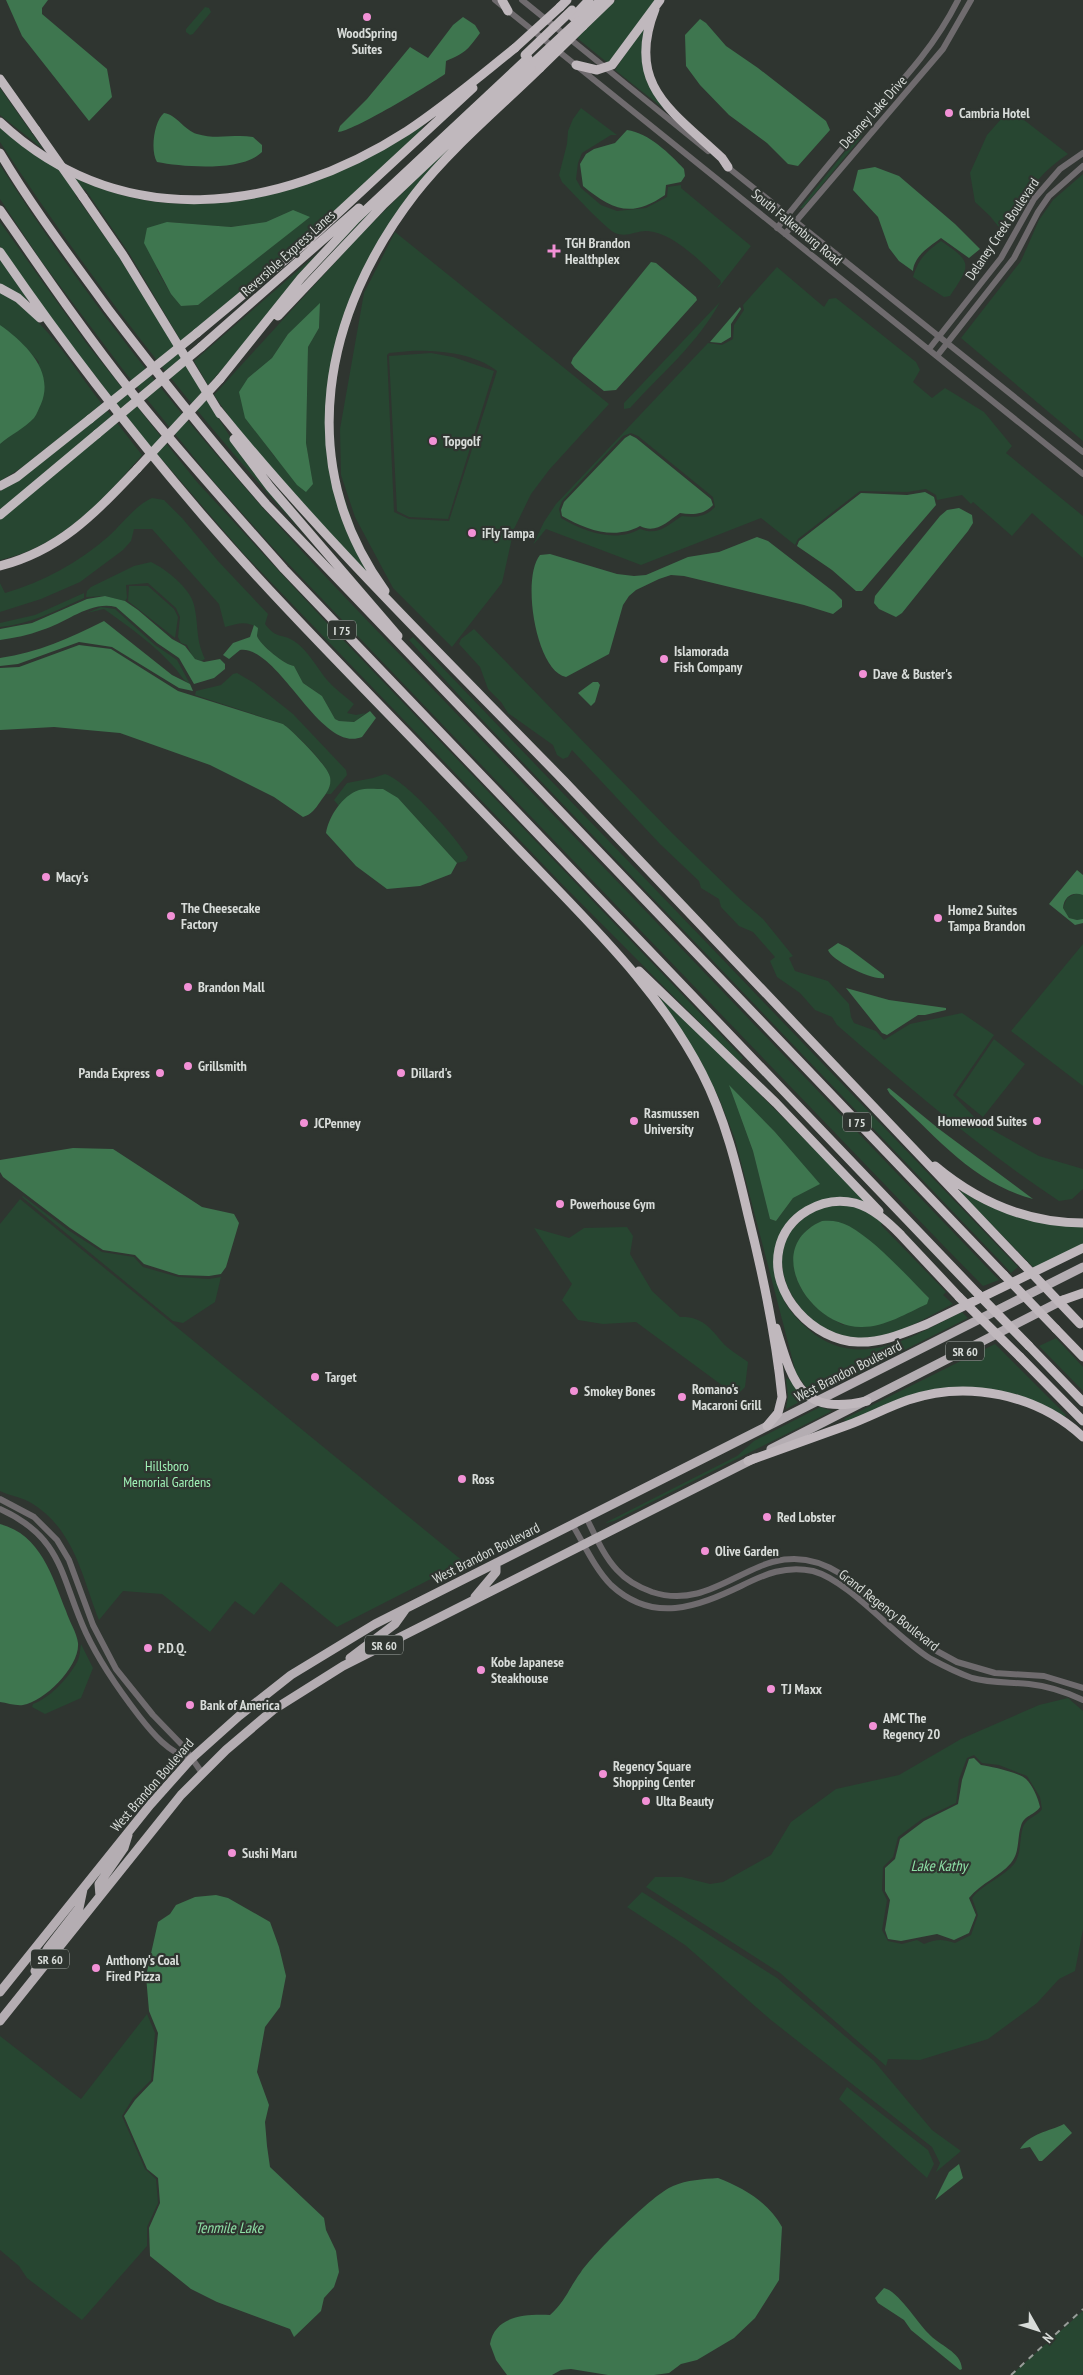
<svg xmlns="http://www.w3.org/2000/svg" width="1083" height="2375" font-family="'PT Sans Narrow',sans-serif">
	<rect width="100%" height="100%" fill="#2f3530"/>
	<path fill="#274631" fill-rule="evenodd" d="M616,0H656L609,64L577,38Z
		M205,7L209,8L211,12L193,34L190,35L186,32V29Z
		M643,27L645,28L642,51L668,112L615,70Z
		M0,88L43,149L0,115Z
		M891,102L867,127L860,139L803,208H800L856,138Z
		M581,108L617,135H611L582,153L578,163L576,179L581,188L601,205L617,211L646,208L667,197L668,187L681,185V188L751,246L719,287L717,288L721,283L720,280C702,263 674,233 648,231C637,230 627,238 615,233C605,228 572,192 562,182L559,175L567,144L568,131L573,119Z
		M1010,109L1068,154C1038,173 1019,202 1005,235L990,216L975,202L970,173L987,135Z
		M424,124C422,143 212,315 181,341L129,253L85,189L75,195L117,254L237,448L330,562C208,431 97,291 0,142V127C133,246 287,213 424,124ZM293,210L279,241L198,305L181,306L171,294L157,270L167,222L230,227L266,222Z
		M448,148L450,151L411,196L339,333L331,363L326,404L327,447L370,573L368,575C314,518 258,460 214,395L362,233ZM320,304L319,328L308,347L306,443L313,484L274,456L257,432L248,378L272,358L288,334Z
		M0,165C104,328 227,474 360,613L999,1280L983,1286L939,1241L441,723L278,553L214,482L124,371L42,262L0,199Z
		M1083,174V441L961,338L1021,261L1039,220L1053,200Z
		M383,199L268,318L208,385L194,361L334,239Z
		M0,222L87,344L197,482L325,621L743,1058L739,1062L559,881L243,553L146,441L55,324L8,259L0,246Z
		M395,232L609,404L549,470L531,494L514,529L502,583L452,647L393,588L355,517L341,475L340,429L364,293ZM410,351C438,350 474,353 497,371L449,521L409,519L394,512L387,355L389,353Z
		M941,241C974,263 970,265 950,296L944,297L913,277C919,258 925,253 941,241Z
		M0,260L28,300L27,302L0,285Z
		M777,267L824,307L829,299L836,298L916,362L920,370L913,382L932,398L945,388L984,412L1012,446L1006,453L1083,516V558L1032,513L1012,536L973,502L971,504L962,495L937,500L936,495L926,489L907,492L860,491L798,539L795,545L761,518L641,565L546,529L533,545L544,522L556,504L708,343L722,345L733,339L734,325L744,310L743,305ZM631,433L638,436L713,497L715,507C706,517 694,518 682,516C666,526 659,536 640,529C615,543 585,532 561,518L559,509L562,501L623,436Z
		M0,291C44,317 71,364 102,404L21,468L0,481V444L14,432L39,362L24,346L0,325Z
		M720,302C698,343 661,374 630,408L624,409V403Z
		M431,353L453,357L494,371L448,519L409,517L397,511L389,356Z
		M107,410L142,455C102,501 62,546 0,560V491L35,468Z
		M152,498L164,500L182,518L218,561L268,614L265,624C277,640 282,633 294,641C308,650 317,668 327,680C335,689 345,696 354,704L347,713L356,715L366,713L354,722L339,721L335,719L322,696L303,683L294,666C285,665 260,645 257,636C257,633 257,631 257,628C247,620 237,624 225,627L219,604L152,529H134L131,541L123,550L80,582L41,599L0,612V583L5,593C43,582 78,563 109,536C122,524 136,505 152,498Z
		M151,562C166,569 190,588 194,605C199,626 195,638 205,659L201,661L193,658L187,645L181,643L178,637L180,617L176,608L148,583L126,585L127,598L125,601L105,596L86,597L87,591L91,587L134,566Z
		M148,586L174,609L178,617L175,638L128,601L129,586Z
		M84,593V598C56,611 30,624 0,627V623L35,615Z
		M101,607L115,609L155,645L177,660L190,684C182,680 180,673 174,667C155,645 128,626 104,609L87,613Z
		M474,629L672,833L741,900L763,919L793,956L789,958L795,971L828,981L849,1004L851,1017L854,1023L876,1031L884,1040L910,1024L962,1013L994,1035L953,1095L980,1123L1039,1156L1083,1169V1189L1072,1199L1059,1201C980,1149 909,1087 837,1025L832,1017L815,1010L800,993L777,977L770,961L775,957L753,932L739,926L721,907L719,899L701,888L699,881L660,844L572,750L568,757L563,759L557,755L553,745L508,713L501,702L488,689L480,667L459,644L461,639Z
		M413,637L1018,1267L1011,1273L1002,1263L466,703L409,640Z
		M237,673L254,683L293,714L346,770L347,775L331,794H326C329,789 332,782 329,775C324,761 296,734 283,724L195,695L196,691L221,685L233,674Z
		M385,774C407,781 456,837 468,857L466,861L457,863L398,798L340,803L339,806L334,800L347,783L373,778Z
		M1077,893L1083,895V919L1077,920L1069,918L1063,908L1067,898Z
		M1083,944V1086L1011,1031Z
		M662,996L866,1201L864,1203L830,1199L781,1235C782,1250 779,1282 782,1296C786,1308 799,1321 808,1329C858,1373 913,1336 962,1312L968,1318L815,1395L806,1387L796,1373L735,1139L719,1098L700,1060L660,998ZM730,1087L775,1132L819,1184L793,1198L776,1221L770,1219L753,1151Z
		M994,1039L1025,1064L983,1117L956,1095Z
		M962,1191C1000,1216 1038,1223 1083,1226V1244L1034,1268L960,1192Z
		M23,1196L68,1230L102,1252L134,1257L143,1267L178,1277L209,1279L221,1277L215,1302L183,1323L173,1321L22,1197Z
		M20,1199L464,1562L337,1627L281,1582L254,1615L235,1601L210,1632L162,1594L123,1591L99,1620C82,1577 75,1531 33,1504C23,1497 10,1496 0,1491V1224Z
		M848,1205L867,1211L883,1222L881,1225L946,1292L943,1295L953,1304C923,1319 893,1339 858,1339C849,1339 841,1335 833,1332C789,1314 759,1250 805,1217C812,1212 821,1207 829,1206C835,1205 842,1205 848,1205ZM822,1221L849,1226L887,1256L929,1298L843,1325C819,1311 807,1303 796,1277L808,1229Z
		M627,1227L633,1236L630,1254L652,1291L680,1317C701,1316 710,1327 722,1342C729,1350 740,1356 748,1362L745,1387L739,1393L734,1394L636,1322L603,1324L578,1320L562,1300L572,1284L534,1228L569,1238L584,1228Z
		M1056,1338L1083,1367V1391L1039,1346Z
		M995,1344L1066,1415L1065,1417L1041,1404L1019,1395L993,1389L964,1387L846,1422L844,1419Z
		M788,1378L805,1399L786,1409L788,1396L786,1379Z
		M820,1407L832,1411L614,1521L605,1523L737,1456L754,1441Z
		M81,1644L93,1668L81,1698L45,1714L32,1707L33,1704C50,1698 67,1679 76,1664C80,1658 80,1650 81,1644Z
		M1068,1698L1083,1711V1929L1075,1971L1059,1979L1037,2003L988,2039L920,2060L888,2059L886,2066L780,1973L646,1887L655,1877H682L710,1884L723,1882L771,1855L791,1822L836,1789L899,1775L961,1739L1039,1705ZM974,1755L982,1763L999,1765L1027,1776L1040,1797L1042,1809C1037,1817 1027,1817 1023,1827C1019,1839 1022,1853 1014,1864C1002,1878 983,1884 972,1898L978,1915L971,1935L955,1943C942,1939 937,1939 924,1944L917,1940L902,1944L888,1941L882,1930L887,1900L882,1890L883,1867L893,1857L898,1837L922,1819L956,1803L959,1779L967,1758Z
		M642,1892L777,1978L874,2061L932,2130L961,2151L936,2172L940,2163L932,2147L771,2020L685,1945L627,1907Z
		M147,2014L155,2033L151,2080L133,2098L122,2116L145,2169L156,2179L158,2203L147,2227V2246L82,2320L27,2278L19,2266L0,2250V2036L81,2099Z
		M847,2087L928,2150L934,2164L927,2178L839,2099Z
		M1083,2311V2371L1081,2375H1011Z"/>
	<path fill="#3e764f" d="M6,0H48L42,8V14L107,69L112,97L89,121L22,36Z
		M463,17L475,25L480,33C467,51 465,53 446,61L445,74C429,85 352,132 338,132L340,126L367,99L410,47L428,58L453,25Z
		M700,19L706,23L726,46L758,68L826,121L830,130L798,166L788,164L767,143L729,115L700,85L686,66L685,35Z
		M164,113C177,115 184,130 197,134C216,140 234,134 253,137L262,145V152C242,172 183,167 157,162C150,151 154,121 164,113Z
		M627,130C649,133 670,154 684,169L685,176L681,182L666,185L665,195C631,219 611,209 583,186L580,164L586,154L594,149L615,143Z
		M875,167L899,176L955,224L980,249L969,258L941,238C930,246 914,256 913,271L899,261L889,248L878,217L853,190L858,170Z
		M293,210L310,217L198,305L181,306L171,294L144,243L147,228L167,222L231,227L266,222Z
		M651,262L656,263L696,297L697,300L616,390L604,391L575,368L571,363L573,358Z
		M320,303L319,328L308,347L306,443L313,484L306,492L297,485L245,418L239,392L248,378L272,358L288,334Z
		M740,307L741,309L731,324V337L721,343L710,342Z
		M0,325C25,343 55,371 41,404C39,408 37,414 34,418C25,428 10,435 0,444Z
		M630,435L636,438L711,499L713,505C704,515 692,515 680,513C667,522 656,534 640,526C615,540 586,530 562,516L561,510L564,502L625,438Z
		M925,492L934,497L936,505L862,591H856L832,570L797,546L799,541L861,493L907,495Z
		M959,508L972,515L973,523L968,531L902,613L896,617L879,609L874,603L875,596L940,516L947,510Z
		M757,537L768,541L834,592L842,600V607L833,614L804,605L684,576L671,575L659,579L636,590L629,596L623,605L609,654L566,677C536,671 521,578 540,555L550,554L617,574L634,576L646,575L688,557L719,552Z
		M105,596L125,601L138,610L172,639L185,646L195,659L204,662L220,659L225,664V669L214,678L194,684L179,658L157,643L116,607C91,600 66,623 42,630C29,635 14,638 0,640V629L32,623L87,599Z
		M104,621L172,675L190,684L193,691L179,688L112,647L79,642L18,664L0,666V658C39,652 68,639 104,621Z
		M254,625L258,628C258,629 257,635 257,636C260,645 285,665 294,666L303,683L322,696L335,719L339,721L354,722L370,711L376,718L362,737C320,754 279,645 240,650L229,659L223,655L233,643L250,637Z
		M79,645L111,649L178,691L283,724C293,731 328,766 330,777C332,787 326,794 320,802C315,809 312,814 303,817L274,797L210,765L120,733L54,727L0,730V668L19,667Z
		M593,682H598L600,685L595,702L591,706L578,693Z
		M383,789L398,798L457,863L451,874L420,886L387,889L356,866L326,833C329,816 342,796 359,790C365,788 376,789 383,789Z
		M1077,870L1083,875V895C1072,891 1064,897 1063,908L1069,918L1077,920L1083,919V923L1075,925L1049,904Z
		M838,943L848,948L884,975V978C873,981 832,961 828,950Z
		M846,988L889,1000L946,1008V1010L925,1015H918L887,1035L882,1033Z
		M729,1085L775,1132L820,1184L793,1198L776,1221L770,1219L753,1151Z
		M889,1088L939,1129L1033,1199C972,1183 934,1134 890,1094L887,1089Z
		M73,1148L113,1149L202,1207L234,1214L239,1223L226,1267L221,1274L209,1276L179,1275L144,1264L135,1255L103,1250L70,1228L3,1177L0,1172V1160Z
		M822,1221C831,1220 840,1221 849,1226C877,1242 906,1275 929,1298L927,1304C907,1313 885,1327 862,1327C810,1328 760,1248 822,1221Z
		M0,1524C41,1535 52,1576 66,1611C69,1621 77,1633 78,1643C80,1666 45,1701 23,1705C16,1706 7,1703 0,1702Z
		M974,1758L981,1765C990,1766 1020,1773 1026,1779C1033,1786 1038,1798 1040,1807C1035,1815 1024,1815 1021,1826C1017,1838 1020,1852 1011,1863C999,1877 981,1883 969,1898L976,1915L969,1933L954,1940L937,1934L901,1941L888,1939L885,1930L890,1900L885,1891V1868L895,1859L900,1839L924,1821L958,1804L962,1780L969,1759Z
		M216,1895L228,1898L270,1922L279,1947L286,1976L280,2007L265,2027L257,2072L269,2105L265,2122L267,2146L270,2167L324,2218L326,2230L336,2251L339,2272L334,2287L324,2298L321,2311L294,2337L290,2329L217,2302L191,2289L150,2256L149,2228L160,2203L158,2178L147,2169L124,2116L135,2100L153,2081L158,2033L149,2011L146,1976L158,1922L170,1914L176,1905L195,1897Z
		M1064,2124L1072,2133L1042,2161H1039L1030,2147L1020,2149C1030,2133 1048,2132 1064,2124Z
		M959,2164L963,2178L935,2200L949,2172Z
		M718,2178C744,2188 768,2202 782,2227L779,2280L755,2318L734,2338L697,2360L681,2364L669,2373L654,2375H608L571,2369L561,2370L552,2375H507L496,2360L490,2344C495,2315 527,2314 550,2315C565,2302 569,2288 581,2272C594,2253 653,2194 673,2186C687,2180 703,2179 718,2178Z
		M884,2288C898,2291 917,2322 928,2333C939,2346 961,2351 962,2369L960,2370L911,2330L904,2320L878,2303L875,2298Z"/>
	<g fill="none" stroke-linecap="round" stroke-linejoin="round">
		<path stroke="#6f6b6e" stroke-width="6" d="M495,0L1083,474
			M522,0L708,151
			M725,165L1083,452
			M777,228C804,195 830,162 858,130C896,87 932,52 958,0
			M785,234L943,49L971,0
			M929,349L1001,258L1034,199L1060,169L1083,153
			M937,356L1014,258L1038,212L1049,196L1083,166
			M0,1499L34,1517L57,1540L69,1560L93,1625L116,1669L153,1715L184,1747L202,1773
			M0,1509C64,1538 60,1577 86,1633C100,1663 119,1690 139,1716C153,1734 169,1753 191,1759
			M586,1517C595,1535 603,1555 617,1570C626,1580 638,1587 652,1592C725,1616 763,1524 841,1574L935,1650L957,1662L995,1673L1044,1676L1083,1688
			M572,1524C584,1544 595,1569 611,1585C653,1624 697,1607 741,1586C765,1574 786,1565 813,1571C850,1581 896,1638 931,1659C944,1666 958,1673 972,1678C990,1683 1010,1682 1029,1684C1048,1686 1066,1692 1083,1700"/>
		<path stroke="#b4adb2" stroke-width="9" d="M771,1449L1063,1300
			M475,1597L496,1572V1563
			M350,1658L395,1624L405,1610
			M100,1896L99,1884L124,1848L128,1835
			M35,1971L48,1948L79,1908L83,1889
			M0,1992L150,1805L191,1759L239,1716L291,1675L375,1624L1083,1267
			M0,2021L181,1795L226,1750L273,1710L343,1666L755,1458"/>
		<path stroke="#c0b8bd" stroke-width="9" d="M502,0L508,11
			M560,7L567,0
			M655,9C625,85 672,111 722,158L728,167
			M573,17L589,0
			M578,21L601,0
			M583,26L610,0
			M576,65L597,70L612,65L660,0
			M0,79L36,130
			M0,122C120,234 278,214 407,131C445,106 480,76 515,48
			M0,153C32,207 71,258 108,309C159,376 211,441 266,504L1004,1275
			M83,197L123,255L220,414
			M0,210C43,272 86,335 133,394C181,454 233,511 284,569L978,1294
			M0,252C63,344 131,432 204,517C274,598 350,674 424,751C468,797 513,843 557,889C612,946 666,1003 702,1073C725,1118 737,1167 748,1215C763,1275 776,1336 782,1397L778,1413L767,1426
			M0,288L18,298L40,318
			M278,316L384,204L534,62
			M197,333L309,240L473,88
			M201,347L359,208
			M220,379L301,278L356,219L528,58
			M218,410C325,542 447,660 564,781C718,942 870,1104 1024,1265
			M234,439L270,487L398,636
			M0,486L17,477L90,419
			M0,515L97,434
			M0,566C61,550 95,513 137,469
			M385,591C293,463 323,313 415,194C451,148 498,109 540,68
			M639,971L776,1103L879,1211
			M935,1166C978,1202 1026,1223 1083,1223
			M898,1232L959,1297
			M901,1235C888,1222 873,1208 855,1203C822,1195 786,1216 779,1249C769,1294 814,1341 858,1342C882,1343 904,1333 927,1324L1083,1248
			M1063,1300L1083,1293
			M776,1328C793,1383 800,1416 867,1401
			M1056,1329L1083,1357
			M1029,1346L1083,1402
			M1020,1357L1083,1421
			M748,1461C781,1449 815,1437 848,1425C869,1417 888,1407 908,1400C967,1380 1037,1394 1083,1437"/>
		<path stroke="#989d99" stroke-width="2" stroke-dasharray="6 6" stroke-linecap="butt" d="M1011,2375L1083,2309"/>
		<path stroke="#c0b8bd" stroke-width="9" d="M515,48L560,7
			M525,55L572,10
			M534,62L578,21
			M540,68L583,26
			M36,130L83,197
			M90,419L197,333
			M97,434L201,347
			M137,469L220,379
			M1024,1265L1080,1324
			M1004,1275L1056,1329
			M978,1294L1029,1346
			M959,1297L1020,1357"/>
	</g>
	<g fill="#f291d6" stroke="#2f3530" stroke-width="2">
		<circle cx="367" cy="17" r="5"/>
		<circle cx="949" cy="113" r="5"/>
		<path d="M551.5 243.5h5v5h5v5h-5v5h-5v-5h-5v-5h5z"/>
		<circle cx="433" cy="441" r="5"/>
		<circle cx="472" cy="533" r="5"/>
		<circle cx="664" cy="659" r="5"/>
		<circle cx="863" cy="674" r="5"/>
		<circle cx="46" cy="877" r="5"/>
		<circle cx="171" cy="916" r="5"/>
		<circle cx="938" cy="918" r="5"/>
		<circle cx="188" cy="987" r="5"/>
		<circle cx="188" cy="1066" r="5"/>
		<circle cx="160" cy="1073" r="5"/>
		<circle cx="401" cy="1073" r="5"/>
		<circle cx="634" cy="1121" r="5"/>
		<circle cx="1037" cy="1121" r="5"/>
		<circle cx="304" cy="1123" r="5"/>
		<circle cx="560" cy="1204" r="5"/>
		<circle cx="315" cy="1377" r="5"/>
		<circle cx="574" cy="1391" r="5"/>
		<circle cx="682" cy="1397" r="5"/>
		<circle cx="462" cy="1479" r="5"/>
		<circle cx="767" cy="1517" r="5"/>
		<circle cx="705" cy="1551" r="5"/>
		<circle cx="148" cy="1648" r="5"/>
		<circle cx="481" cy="1670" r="5"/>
		<circle cx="771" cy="1689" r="5"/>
		<circle cx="190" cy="1705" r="5"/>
		<circle cx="873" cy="1726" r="5"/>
		<circle cx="603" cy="1774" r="5"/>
		<circle cx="646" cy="1801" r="5"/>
		<circle cx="232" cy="1853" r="5"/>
		<circle cx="96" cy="1968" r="5"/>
	</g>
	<g text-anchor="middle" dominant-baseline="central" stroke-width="4.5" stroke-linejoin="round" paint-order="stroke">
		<g fill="#2f3530" stroke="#a5aaa6" stroke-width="1">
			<rect x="328" y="620.5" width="28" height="19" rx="4"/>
			<rect x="843" y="1112.5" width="28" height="19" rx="4"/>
			<rect x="946" y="1341.5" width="38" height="19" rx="4"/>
			<rect x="365" y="1635.5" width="38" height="19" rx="4"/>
			<rect x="31" y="1949.5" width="38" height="19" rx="4"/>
		</g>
		<g font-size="12" font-weight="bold" fill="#d8dcd9">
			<text x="342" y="630">I 75</text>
			<text x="857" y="1122">I 75</text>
			<text x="965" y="1351">SR 60</text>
			<text x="384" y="1645">SR 60</text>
			<text x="50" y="1959">SR 60</text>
		</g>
		<g font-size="14" font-weight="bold" fill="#d8dcd9" stroke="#2f3530" text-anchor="start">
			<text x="367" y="33" text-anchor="middle">WoodSpring<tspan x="367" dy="16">Suites</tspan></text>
			<text x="959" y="113">Cambria Hotel</text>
			<text x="565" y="243">TGH Brandon<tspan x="565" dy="16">Healthplex</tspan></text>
			<text x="443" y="441">Topgolf</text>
			<text x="482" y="533">iFly Tampa</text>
			<text x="674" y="651">Islamorada<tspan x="674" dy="16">Fish Company</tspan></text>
			<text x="873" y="674">Dave &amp; Buster's</text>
			<text x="56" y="877">Macy's</text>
			<text x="181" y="908">The Cheesecake<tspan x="181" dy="16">Factory</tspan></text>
			<text x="948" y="910">Home2 Suites<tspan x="948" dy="16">Tampa Brandon</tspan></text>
			<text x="198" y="987">Brandon Mall</text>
			<text x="198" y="1066">Grillsmith</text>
			<text x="150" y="1073" text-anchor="end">Panda Express</text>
			<text x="411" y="1073">Dillard's</text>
			<text x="644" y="1113">Rasmussen<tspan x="644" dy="16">University</tspan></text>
			<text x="1027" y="1121" text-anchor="end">Homewood Suites</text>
			<text x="314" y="1123">JCPenney</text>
			<text x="570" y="1204">Powerhouse Gym</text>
			<text x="325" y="1377">Target</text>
			<text x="692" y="1389">Romano's<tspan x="692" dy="16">Macaroni Grill</tspan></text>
			<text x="584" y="1391">Smokey Bones</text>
			<text x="472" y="1479">Ross</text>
			<text x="777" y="1517">Red Lobster</text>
			<text x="715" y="1551">Olive Garden</text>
			<text x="158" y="1648">P.D.Q.</text>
			<text x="491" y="1662">Kobe Japanese<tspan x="491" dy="16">Steakhouse</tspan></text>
			<text x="781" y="1689">TJ Maxx</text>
			<text x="200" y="1705">Bank of America</text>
			<text x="883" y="1718">AMC The<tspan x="883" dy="16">Regency 20</tspan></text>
			<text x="613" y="1766">Regency Square<tspan x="613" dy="16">Shopping Center</tspan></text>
			<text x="656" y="1801">Ulta Beauty</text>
			<text x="242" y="1853">Sushi Maru</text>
			<text x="106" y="1960">Anthony's Coal<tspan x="106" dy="16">Fired Pizza</tspan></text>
		</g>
		<g font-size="14" fill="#d8dcd9" stroke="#2f3530">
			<text transform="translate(873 112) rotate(-48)">Delaney Lake Drive</text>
			<text transform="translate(797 227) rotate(39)">South Falkenburg Road</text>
			<text transform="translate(1002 229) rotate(-56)">Delaney Creek Boulevard</text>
			<text transform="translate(288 253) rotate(-42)">Reversible Express Lanes</text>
			<text transform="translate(848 1371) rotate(-27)">West Brandon Boulevard</text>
			<text transform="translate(486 1553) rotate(-27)">West Brandon Boulevard</text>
			<text transform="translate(889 1610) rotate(38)">Grand Regency Boulevard</text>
			<text transform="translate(152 1785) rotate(-49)">West Brandon Boulevard</text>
		</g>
		<g font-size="14" fill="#a0f3b7" stroke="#2f3530">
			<text x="167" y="1466">Hillsboro<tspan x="167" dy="16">Memorial Gardens</tspan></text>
		</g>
		<g font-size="15" font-style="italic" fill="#8ee0a6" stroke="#2f3530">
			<text x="939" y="1865">Lake Kathy</text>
			<text x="229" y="2227">Tenmile Lake</text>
		</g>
	</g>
	<g transform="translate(1038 2330) rotate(129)" stroke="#2f3530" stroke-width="4" paint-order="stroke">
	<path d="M0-4L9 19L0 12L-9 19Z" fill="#d8dcd9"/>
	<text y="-8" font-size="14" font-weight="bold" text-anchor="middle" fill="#d8dcd9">N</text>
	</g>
</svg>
